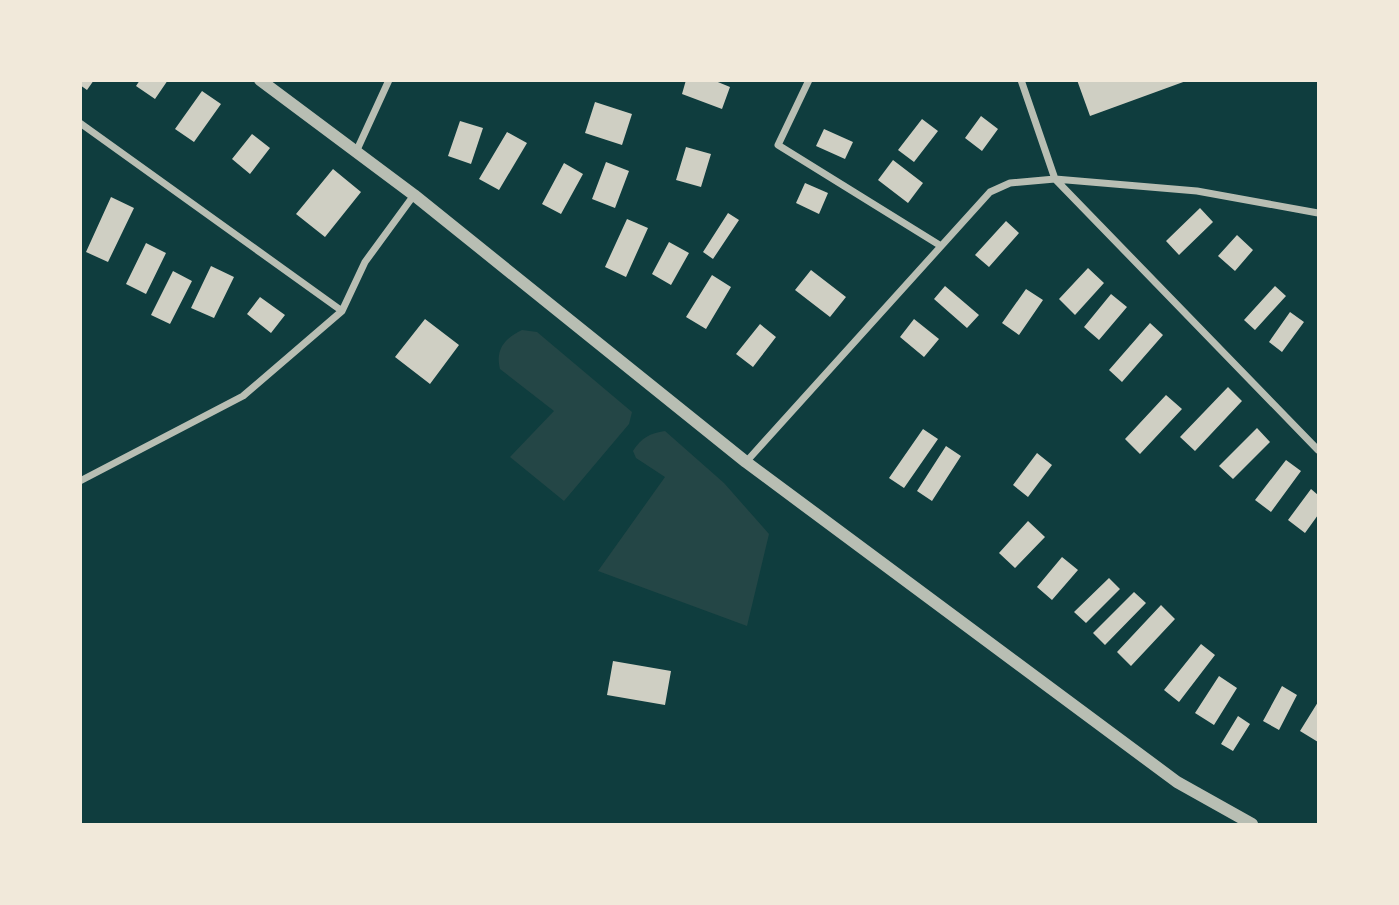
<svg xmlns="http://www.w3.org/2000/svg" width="1399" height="905" font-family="'Noto Sans',sans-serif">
	<rect width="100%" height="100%" fill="#0f3d3e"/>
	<path fill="#244646" d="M522,330L537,332L632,412L629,424L564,501L510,457L554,411L500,369C495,349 505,338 522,330Z
		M665,431L724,483L769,534L747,626L598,571L665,477L636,458L633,451C641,438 650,433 665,431Z"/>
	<path fill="#cfcfc3" d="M80,80H94L87,90L80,85Z
		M140,80H168L155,99L136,86Z
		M686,80H713L730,87L722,109L682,94Z
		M1077,80H1186V81L1090,116Z
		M202,91L221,104L194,142L175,129Z
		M595,102L632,114L622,145L585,133Z
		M981,116L998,129L982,151L965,138Z
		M922,119L938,131L914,162L898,150Z
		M460,121L483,128L471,164L448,156Z
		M824,129L853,142L845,159L816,146Z
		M507,132L527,143L499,190L479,179Z
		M252,134L270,148L250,174L232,159Z
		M686,147L711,154L701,187L676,180Z
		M893,160L923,183L908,203L878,180Z
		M606,162L629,171L615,208L592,199Z
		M564,163L583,174L561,214L542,204Z
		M333,169L361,192L325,237L296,214Z
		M805,183L828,193L819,214L796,203Z
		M111,197L134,208L108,262L86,252Z
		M1200,208L1213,222L1179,255L1166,241Z
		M728,213L739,220L713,259L703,252Z
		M627,219L648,228L626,277L605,267Z
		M1006,221L1019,233L989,267L975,255Z
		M1237,235L1253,250L1235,271L1218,256Z
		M669,242L689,253L671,285L652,274Z
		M146,243L166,253L146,294L126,284Z
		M211,266L234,277L214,318L191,308Z
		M1088,268L1104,283L1075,315L1059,299Z
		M811,270L846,297L830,317L795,290Z
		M173,271L192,281L170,324L151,315Z
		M712,275L731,287L706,329L686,317Z
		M945,286L979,315L967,328L934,299Z
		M1275,286L1286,296L1255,330L1244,320Z
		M1026,289L1043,300L1019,335L1002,323Z
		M1111,294L1127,307L1099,340L1084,327Z
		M260,297L285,315L271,333L247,314Z
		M1290,312L1304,322L1282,352L1269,342Z
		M425,319L459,345L430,384L395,357Z
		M914,319L939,339L924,357L900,337Z
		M1150,323L1163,335L1122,382L1109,370Z
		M760,324L776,337L753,367L736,354Z
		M1228,387L1242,401L1195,451L1180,437Z
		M1166,395L1182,409L1140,454L1125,439Z
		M1257,428L1270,442L1233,479L1219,466Z
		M923,429L938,439L904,488L889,478Z
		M946,446L961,456L932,501L917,491Z
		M1037,453L1052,465L1028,497L1013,485Z
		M1286,460L1301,471L1271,512L1255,500Z
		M1311,489L1318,495V515L1305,533L1288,520Z
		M1028,521L1045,537L1015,568L999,553Z
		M1062,557L1078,570L1052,600L1037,587Z
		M1109,578L1120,589L1086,623L1074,612Z
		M1134,592L1146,603L1105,645L1093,633Z
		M1161,605L1175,619L1131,666L1117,652Z
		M1201,644L1215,655L1179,702L1164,690Z
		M613,661L671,671L665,705L607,695Z
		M1219,676L1237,688L1214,725L1195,713Z
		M1282,686L1297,695L1279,730L1263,721Z
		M1318,702V742L1300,731Z
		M1238,716L1250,724L1233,751L1221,744Z"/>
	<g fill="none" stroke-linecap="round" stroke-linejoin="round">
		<path stroke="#b8beb3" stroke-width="7" d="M809,80L778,145L941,246
			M1021,80L1055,179L1318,450
			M80,123L342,311
			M356,152L389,80
			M746,462L990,192L1010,183L1055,179L1197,191L1318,213
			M80,481L243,396L342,311L365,262L414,195"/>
		<path stroke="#b8beb3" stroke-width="12" d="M260,80L414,195L746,462L1177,782L1252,824"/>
	</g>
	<rect width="1399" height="905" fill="none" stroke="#f1e9da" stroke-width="164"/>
</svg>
